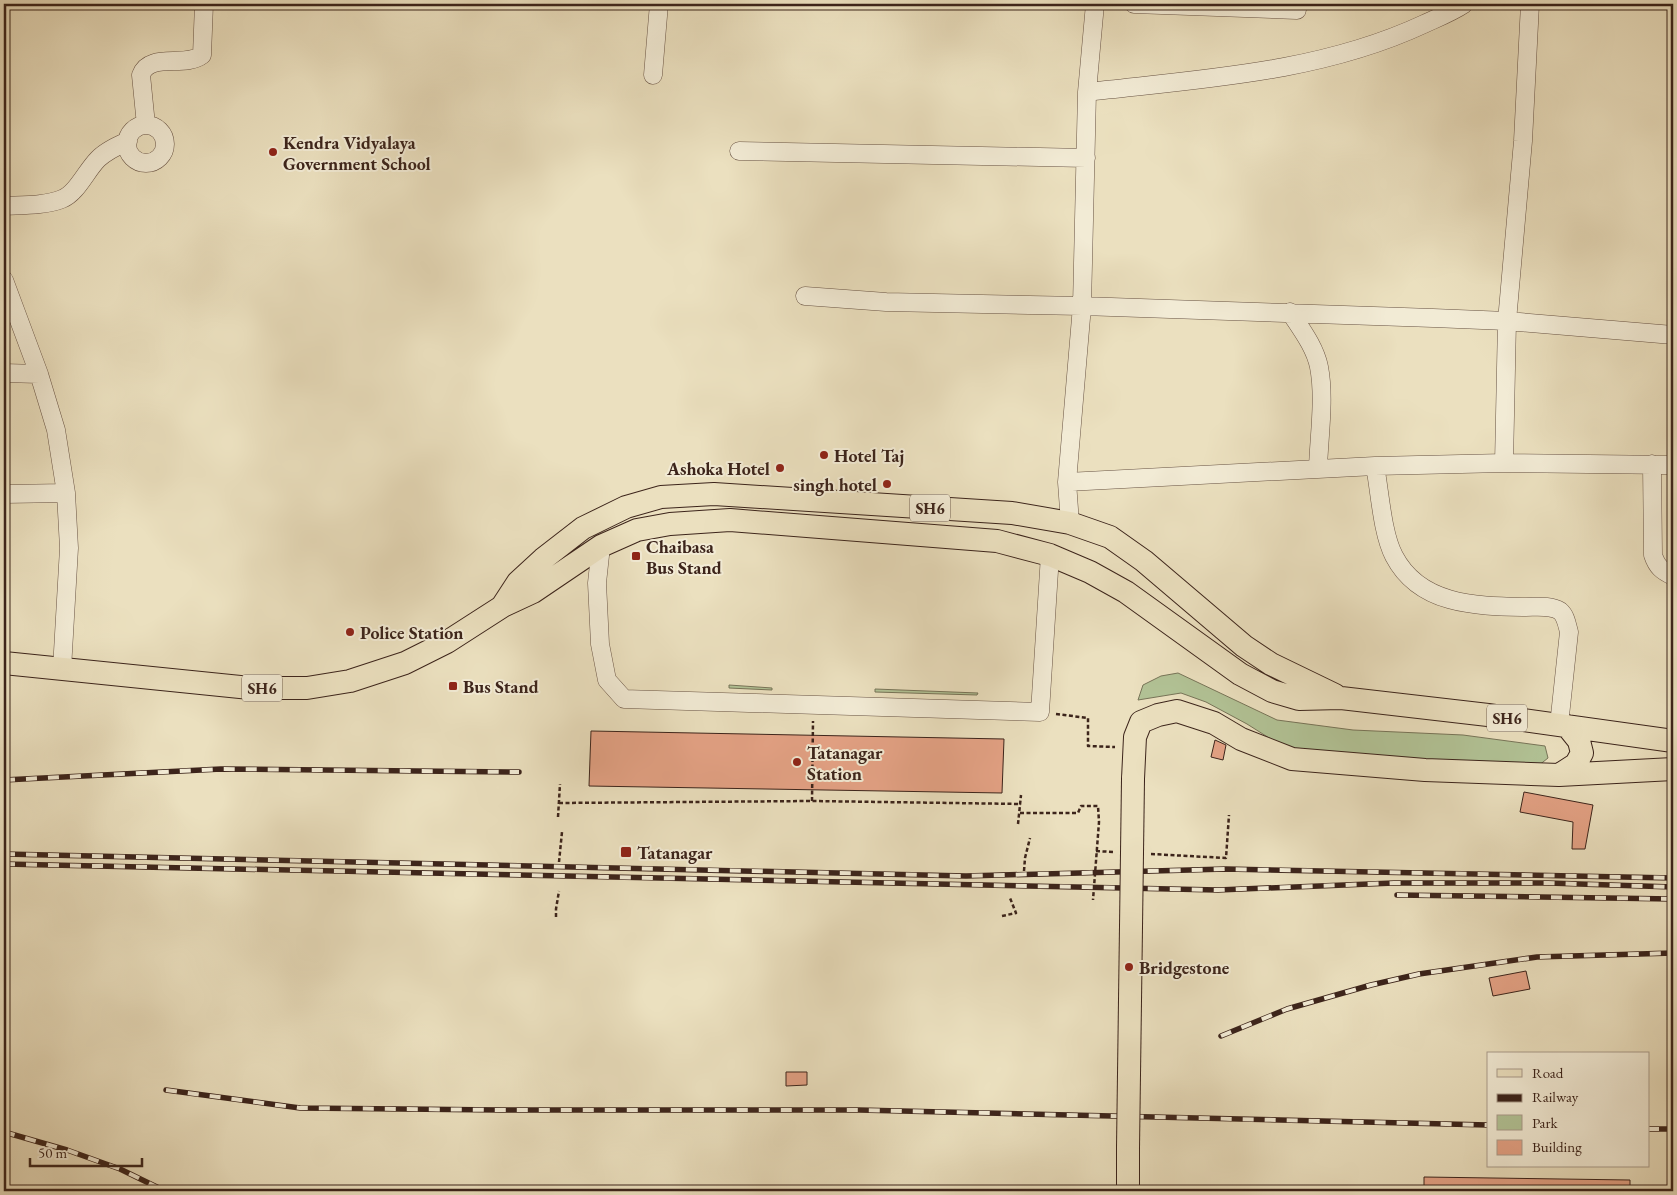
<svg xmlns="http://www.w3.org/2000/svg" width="1677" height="1195" font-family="'EB Garamond',serif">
	<rect width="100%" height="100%" fill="#ebe0bf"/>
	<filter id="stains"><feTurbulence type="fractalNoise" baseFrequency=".004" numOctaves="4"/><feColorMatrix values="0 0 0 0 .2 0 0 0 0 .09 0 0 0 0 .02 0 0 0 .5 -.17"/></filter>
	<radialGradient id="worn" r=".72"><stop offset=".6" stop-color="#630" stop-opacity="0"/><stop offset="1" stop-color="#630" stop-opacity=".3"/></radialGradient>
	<path fill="#b2c396" stroke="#777458" d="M1178,673L1277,720L1353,730L1463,735L1545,746L1548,758L1538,766L1352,755L1285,748L1247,724L1206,702L1181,693L1138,700L1143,685L1161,676Z
		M729,685L772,688V690L729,688Z
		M875,689L978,693L977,695L875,692Z"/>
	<path fill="#e4a285" stroke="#3c241b" d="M591,731L1004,739L1002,793L589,786Z
		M1215,740L1226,745L1223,760L1211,757Z
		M1524,792L1593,805L1585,849H1572L1573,822L1520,812Z
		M1526,971L1530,989L1493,996L1489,978Z
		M786,1072H807V1085L786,1086Z
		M1424,1177L1630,1180V1191H1424Z"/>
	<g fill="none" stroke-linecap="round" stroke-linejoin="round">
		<g stroke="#685344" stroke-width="19">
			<path id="minor" d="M1134,4L1297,10
				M653,75L659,4
				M1087,92C1200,79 1319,73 1424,24C1437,18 1452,12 1464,4
				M146,125L141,75C149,52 185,68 202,55L204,4
				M127 144a19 19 0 1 1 38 0a19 19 0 1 1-38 0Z
				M739,151L1086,158
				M4,206C22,205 44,206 62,199C77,193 86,171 98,159C106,151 117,146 128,141
				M4,280L39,374L56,430L66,493L69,548L62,669
				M805,296L886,302L1082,306L1433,318L1507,321L1673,335
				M1290,312C1301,329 1315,347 1319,367C1325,398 1319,437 1318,468
				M4,373L39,374
				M1504,463L1507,321L1523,141L1530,4
				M1652,464L1653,555C1657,567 1662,571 1673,576
				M1375,466C1380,492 1382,533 1394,556C1420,606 1477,606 1526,607C1536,607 1551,605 1560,611C1566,616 1567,625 1569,632L1559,725
				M1067,482L1375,466L1504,463L1673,465
				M4,494L66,493
				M1070,523L1067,482L1082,306L1087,92L1095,4
				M601,546L597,583L600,644L607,680L624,699L1040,712L1050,555"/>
		</g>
		<g stroke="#3c241b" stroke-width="24">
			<path id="major" d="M503,605L518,582L543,559L583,528L626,507L661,497L714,494L1012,513L1070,523L1110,537L1144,561L1244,646L1271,664L1335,695
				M4,663L250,688H307L350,681L405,663L447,642L503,606L533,592L601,546L637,530L670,524L730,520L997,541L1050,555L1090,572L1126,592L1240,674L1272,691L1299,699L1341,698L1488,715L1673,741
				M1559,775L1576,764L1582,753L1579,741L1567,726
				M1133,779L1135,737L1141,722L1158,715L1177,711L1214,723L1241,739L1292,759L1425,770L1559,775L1673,769
				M1128,1148V1191"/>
		</g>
		<path stroke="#3c241b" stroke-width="2.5" stroke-dasharray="4 2.5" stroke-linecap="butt" d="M1056,714L1088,718V746L1115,747
			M812,801L813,721
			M559,803L812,801L1021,804
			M1020,813H1078L1081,806H1098L1099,822L1093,900
			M558,817L560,784
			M1018,824L1021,795
			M1096,851L1113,852
			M1151,854L1226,858L1229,815
			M559,862L562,832
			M1024,871L1025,858L1030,838
			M1002,916L1016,913L1010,898
			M556,917V909L559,891"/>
		<use href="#minor" stroke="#f2ebd5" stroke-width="18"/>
		<use href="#major" stroke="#ebe0bf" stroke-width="22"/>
		<g stroke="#3c241b" stroke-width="5.5">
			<path id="rail" d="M4,780L221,769L519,772
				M4,854L966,876L1226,869L1673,878
				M4,864L1218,890L1394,883H1548L1673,887
				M1397,895L1673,899
				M1221,1036L1287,1009L1371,985L1419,974L1537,957L1673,953
				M166,1090L300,1108L501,1110H859L1488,1125
				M1648,1129H1673
				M4,1132L67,1150L120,1169L165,1191"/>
		</g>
		<use href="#rail" stroke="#f2ebd5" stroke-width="4" stroke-dasharray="11" stroke-linecap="butt"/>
		<g stroke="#3c241b" stroke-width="24" stroke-linecap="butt">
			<path id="major-bridge" d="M1128,1148L1133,779"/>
		</g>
		<use href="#major-bridge" stroke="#ebe0bf" stroke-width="22"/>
	</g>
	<g fill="#8f2418" stroke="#f2ebd5" stroke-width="2">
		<circle cx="273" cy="152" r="5"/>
		<circle cx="824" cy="455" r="5"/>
		<circle cx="780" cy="468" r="5"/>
		<circle cx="887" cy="484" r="5"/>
		<rect x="631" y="551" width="10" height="10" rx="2.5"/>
		<circle cx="350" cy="632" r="5"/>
		<rect x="448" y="681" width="10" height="10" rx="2.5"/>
		<circle cx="797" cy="762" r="5"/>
		<rect x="620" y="846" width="12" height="12" rx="2.5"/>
		<circle cx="1129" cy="967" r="5"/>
	</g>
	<g text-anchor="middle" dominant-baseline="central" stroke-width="4" stroke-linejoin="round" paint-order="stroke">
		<g fill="#f2ebd5" stroke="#736053" stroke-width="1">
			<rect x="910" y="494.5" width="40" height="27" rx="4"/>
			<rect x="242" y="674.5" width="40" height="27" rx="4"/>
			<rect x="1487" y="704.5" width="40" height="27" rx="4"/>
		</g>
		<g font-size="16" font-weight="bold" fill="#3c241b">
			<text x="930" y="508">SH6</text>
			<text x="262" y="688">SH6</text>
			<text x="1507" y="718">SH6</text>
		</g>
		<g font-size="18" font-weight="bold" fill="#3c241b" stroke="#f2ebd5" text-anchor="start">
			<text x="283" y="142">Kendra Vidyalaya<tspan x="283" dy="21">Government School</tspan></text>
			<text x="834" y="455">Hotel Taj</text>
			<text x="770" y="468" text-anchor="end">Ashoka Hotel</text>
			<text x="877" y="484" text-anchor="end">singh hotel</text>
			<text x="646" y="546">Chaibasa<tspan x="646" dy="21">Bus Stand</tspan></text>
			<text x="360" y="632">Police Station</text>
			<text x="463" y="686">Bus Stand</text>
			<text x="807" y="752">Tatanagar<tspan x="807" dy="21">Station</tspan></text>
			<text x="637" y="852">Tatanagar</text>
			<text x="1139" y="967">Bridgestone</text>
		</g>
	</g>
	<rect width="1677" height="1195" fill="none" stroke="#ebe0bf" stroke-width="20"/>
	<rect x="5" y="5" width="1667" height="1185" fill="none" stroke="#3c241b" stroke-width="2.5"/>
	<rect x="10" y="10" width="1657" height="1175" fill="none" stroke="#3c241b"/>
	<rect x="1487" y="1052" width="162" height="115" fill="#f2ebd5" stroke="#a99b8b"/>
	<rect x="1497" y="1069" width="25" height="8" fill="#ebe0bf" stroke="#a99b8b"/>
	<text x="1532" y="1078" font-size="15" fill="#3c241b">Road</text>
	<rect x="1497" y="1094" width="25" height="8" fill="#3c241b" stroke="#a99b8b"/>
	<text x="1532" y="1102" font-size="15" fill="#3c241b">Railway</text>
	<rect x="1497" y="1115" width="25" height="15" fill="#b2c396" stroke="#a99b8b"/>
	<text x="1532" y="1128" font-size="15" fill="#3c241b">Park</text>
	<rect x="1497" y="1140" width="25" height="15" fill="#e4a285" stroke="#a99b8b"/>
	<text x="1532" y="1152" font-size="15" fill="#3c241b">Building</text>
	<path d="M30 1158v8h112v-8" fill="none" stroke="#3c241b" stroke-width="2.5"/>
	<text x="38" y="1158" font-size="15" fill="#3c241b" stroke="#f2ebd5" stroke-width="4" paint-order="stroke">50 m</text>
	<rect width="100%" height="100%" filter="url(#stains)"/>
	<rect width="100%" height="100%" fill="url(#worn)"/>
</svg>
